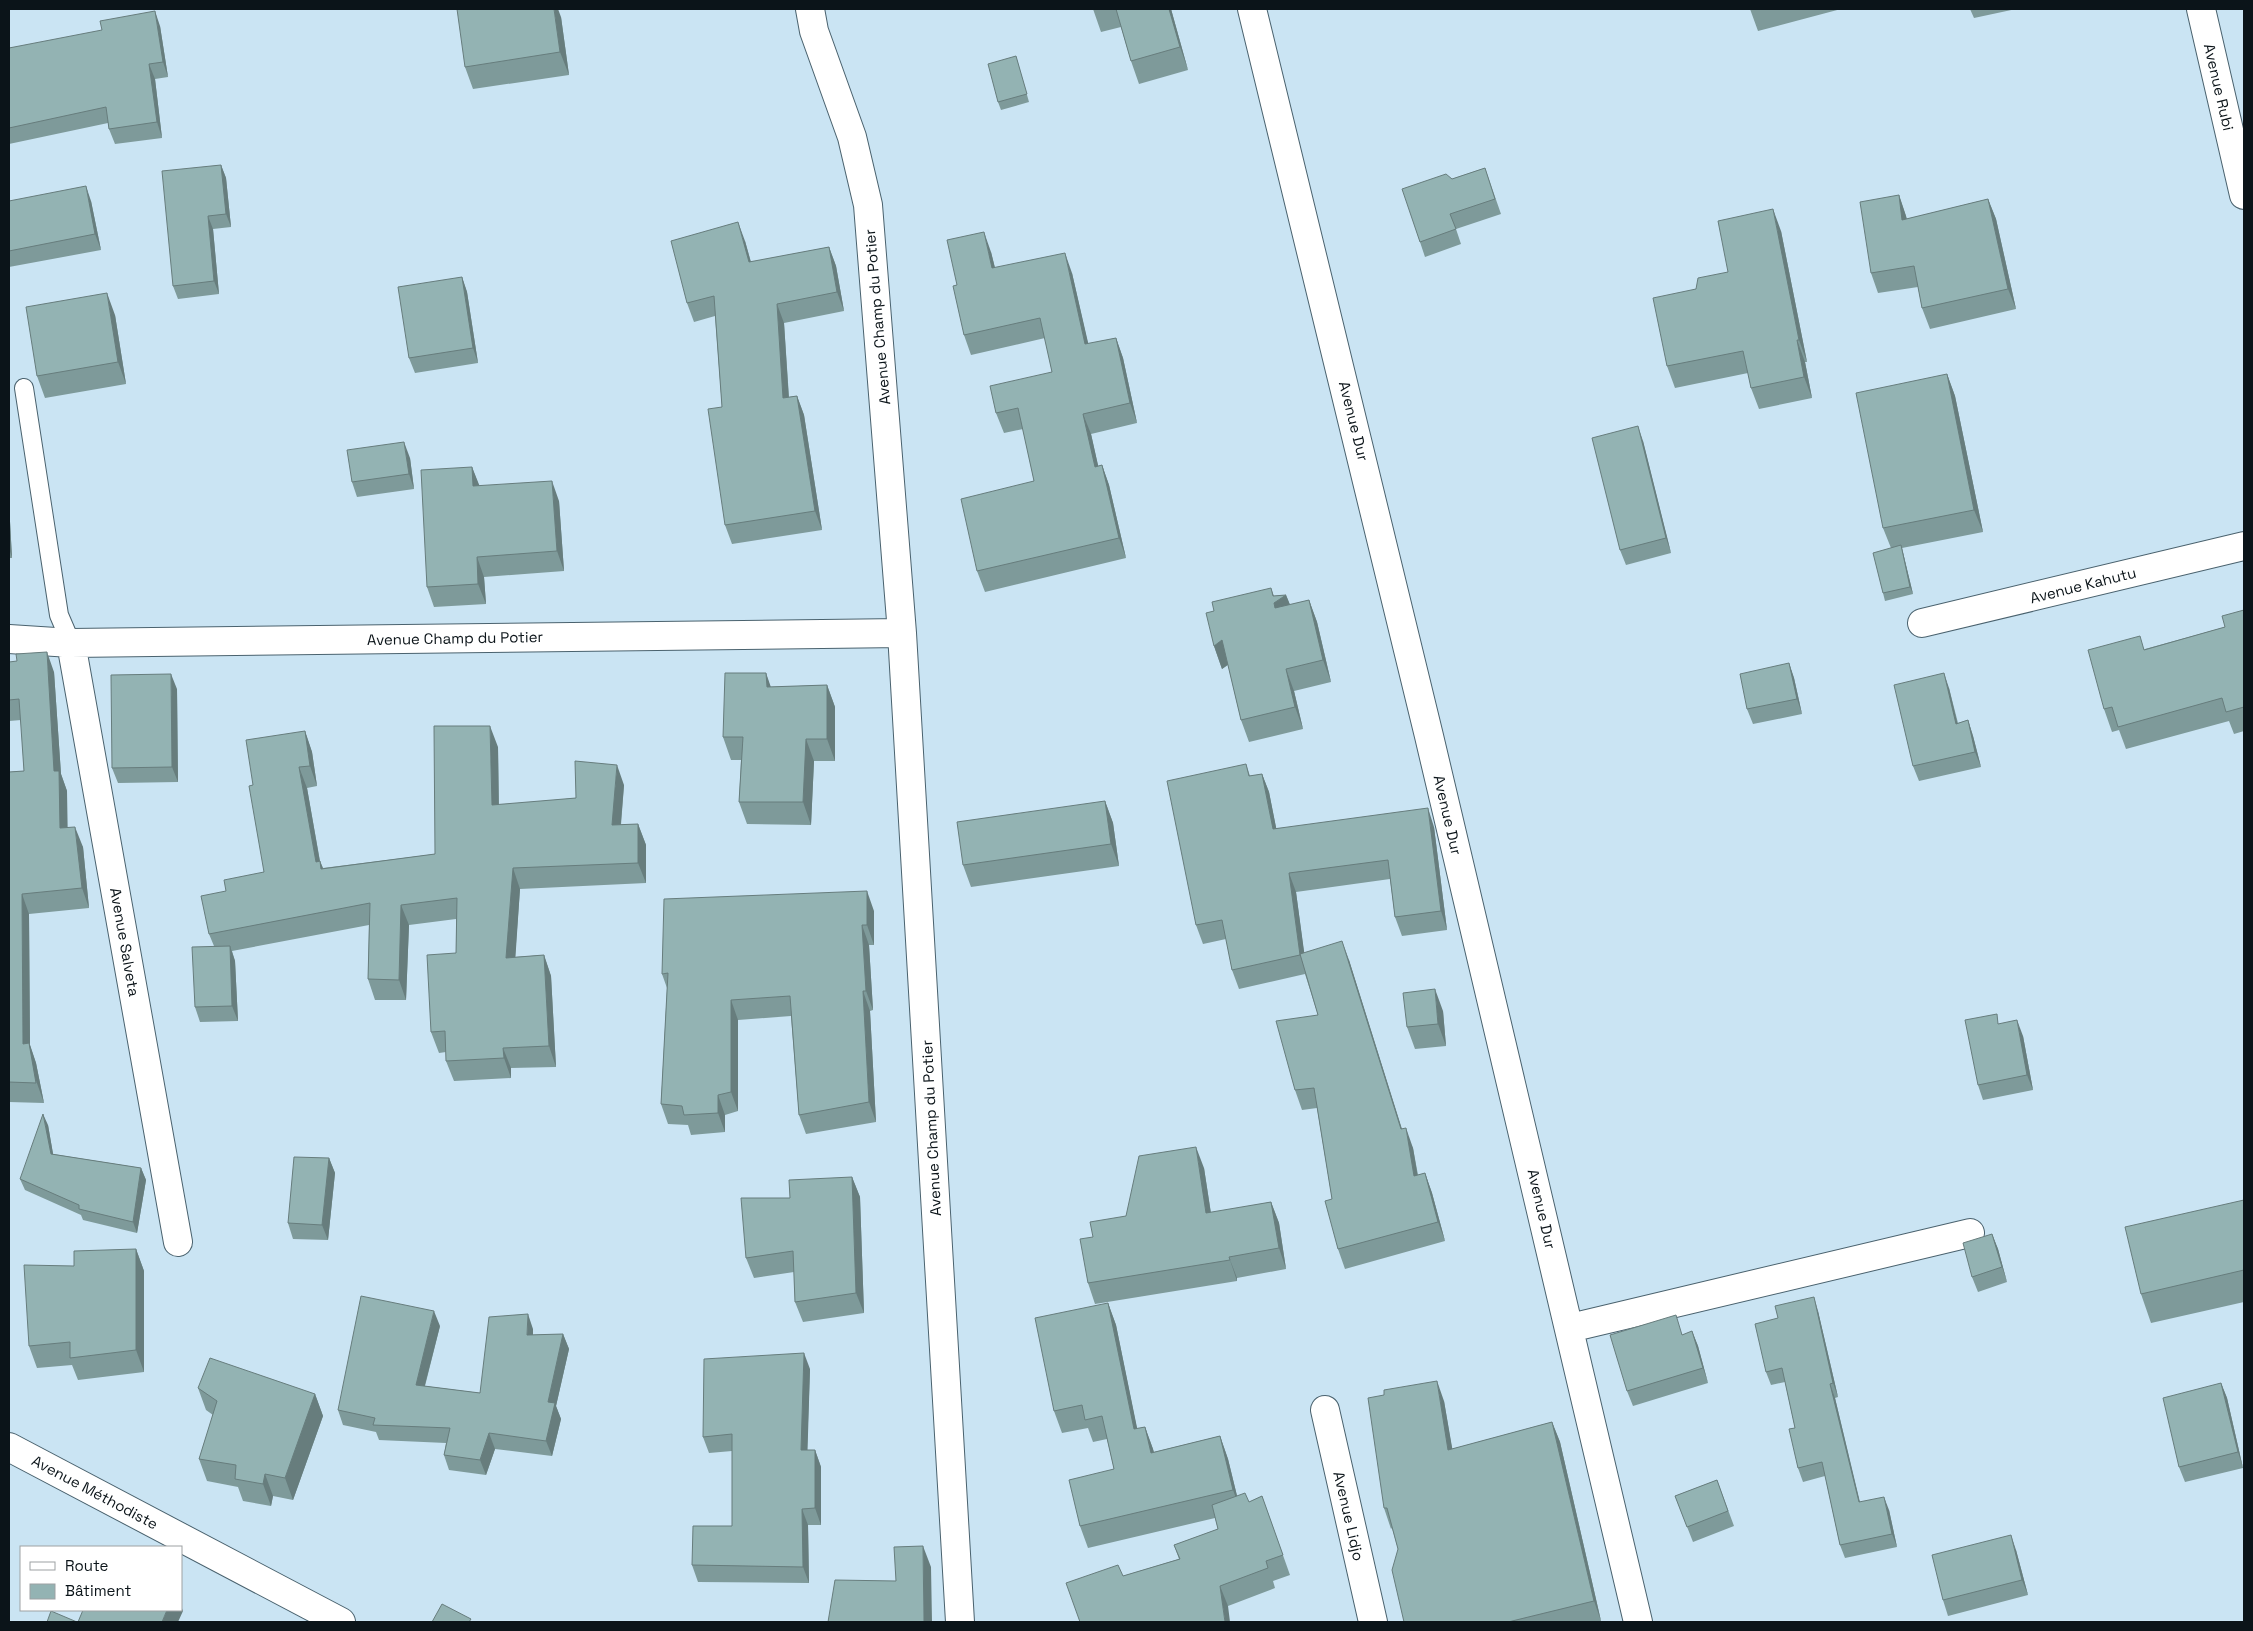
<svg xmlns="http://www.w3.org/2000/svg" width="2253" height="1631" font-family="'Space Grotesk',sans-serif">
	<rect width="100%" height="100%" fill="#cae4f3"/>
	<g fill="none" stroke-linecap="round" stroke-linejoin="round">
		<g stroke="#4a626e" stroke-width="20">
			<path id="service" d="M24,388L59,615L71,643"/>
		</g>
		<g stroke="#4a626e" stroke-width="30">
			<path id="minor" d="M810,9L814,31L852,137L868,205L902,633L960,1622
				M1252,9L1429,736L1638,1622
				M2201,9L2244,195
				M1922,623L2244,546
				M9,639L71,643L902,633
				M71,643L178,1242
				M1570,1328L1970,1233
				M1325,1410L1373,1622
				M9,1447L341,1622"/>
		</g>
		<use href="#service" stroke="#fff" stroke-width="18"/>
		<use href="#minor" stroke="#fff" stroke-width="28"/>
	</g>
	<path fill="#7e9a9a" d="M1093,9H1171L1188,70L1139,84L1131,61L1121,27L1101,32Z
		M1750,9H1841L1758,31Z
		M1970,9H2016L1974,18Z
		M561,17L569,75L473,89L465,67Z
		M160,26L168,77L155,79L162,138L115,144L109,129L108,123L9,144V48Z
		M1016,56L1029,102L1001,110L998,102Z
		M221,165L226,178L231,227L213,229L219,294L178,299L173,286Z
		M1485,168L1501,214L1456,229L1461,244L1425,257L1420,242L1452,179Z
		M1899,195L1907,219L1988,199L1996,219L2016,309L1930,329L1922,308L1918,287L1878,293L1871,273Z
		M9,201H91L101,250L9,267Z
		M1781,231L1807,362H1805L1812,398L1759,409L1751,388L1748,373L1675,388L1667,366L1696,289L1728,272Z
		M745,241L751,262L829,247L836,266L844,311L784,323L789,397L797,396L804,415L822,530L732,544L725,525L722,407L715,316L694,322L687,303Z
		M991,252L995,268L1072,273L1088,344L1116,338L1123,358L1137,423L1091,434L1098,466L1102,465L1109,485L1126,558L985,592L977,571L1034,481L1023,429L1004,433L996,413L1052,372L1045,338L971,355L964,335L957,285Z
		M462,277L467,292L478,363L415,373L409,358Z
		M115,315L126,384L45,398L37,376Z
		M1947,374L1955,396L1983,532L1902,548L1913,594L1885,601L1883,593L1891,548L1883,528Z
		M1643,441L1671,553L1626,565L1620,550Z
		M410,458L414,489L357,497L352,482Z
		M472,467L479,486L559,501L564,571L484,577L486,604L434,607L427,587Z
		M9,503L12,558H9Z
		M1286,595L1290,605L1309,600L1317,622L1331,682L1294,691L1303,729L1249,742L1241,720L1228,665L1222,669L1214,646L1274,596Z
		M2244,610V731L2234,734L2229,721L2126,749L2119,730L2112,732L2104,709L2145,649L2225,627Z
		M9,662L54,672L61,774L67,791V828L83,847L89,908L29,914L30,1045L36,1063L44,1103L9,1102V772L24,771L21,720L9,721Z
		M1789,663L1794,678L1802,714L1753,724L1747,709Z
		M766,673L770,687L827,685L835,707V761H814L811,825L747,824L739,802L741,760H731L723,737Z
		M1949,688L1958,723L1968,720L1973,736L1981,767L1919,781L1913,766Z
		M177,689L178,782L118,783L112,768Z
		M305,731L312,752L317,786L307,788L320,861L323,868L435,854L498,747L499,805L576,798L624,785L621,825L638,824L646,845V883L520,889L515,957L544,955L551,976L556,1067L511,1068V1078L454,1081L446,1061V1052L439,1053L431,1032L456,953V919L409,925L406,1000H375L368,979L369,925L232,951L235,961L238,1021L200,1022L195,1007L214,946L209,934L226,891L264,872Z
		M1246,764L1250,776L1262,774L1269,792L1276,828L1434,827L1447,930L1402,936L1395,917L1390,879L1296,892L1304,953L1349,960L1402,1129L1413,1148L1418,1175L1425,1173L1432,1193L1445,1241L1345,1269L1338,1249L1332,1199L1317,1108L1302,1110L1295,1090L1318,1015L1305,974L1239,989L1232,970L1226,939L1203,944L1196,925Z
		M1105,801L1113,823L1119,866L971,887L963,865Z
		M874,911V945H869L873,1010L870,1011L876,1122L806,1134L799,1115L791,1016L738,1020V1111L725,1115V1132L691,1135L688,1125L668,1124L661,1104L667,988L662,974Z
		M1443,1011L1446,1046L1415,1049L1407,1027Z
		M2000,1024L2023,1036L2033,1090L1983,1100L1978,1085Z
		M48,1125L53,1154L141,1168L146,1180L137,1233L83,1220L81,1215L25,1190L20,1179Z
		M329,1158L335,1173L328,1240L293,1239L288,1223Z
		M1204,1168L1211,1213L1271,1202L1279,1223L1286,1269L1237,1278V1281L1095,1304L1088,1283L1093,1237Z
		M852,1177L860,1197L864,1313L803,1322L795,1302L794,1272L754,1278L746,1258Z
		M2244,1200V1302L2151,1323L2141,1294Z
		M1992,1234L1998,1249L2007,1282L1978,1292L1972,1277Z
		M136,1249L144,1271V1372L78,1380L72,1365L37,1368L29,1346L74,1266Z
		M1108,1303L1116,1325L1137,1429L1145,1427L1154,1452L1220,1436L1228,1459L1237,1496L1249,1502L1262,1496L1290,1575L1273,1581L1275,1588L1228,1606L1123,1576L1179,1559L1174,1545L1218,1529L1215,1518L1088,1548L1080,1526L1114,1469L1107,1439L1093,1442L1088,1428L1062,1433L1054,1411Z
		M1818,1311L1838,1397L1835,1398L1860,1502L1889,1510L1897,1547L1845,1558L1840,1545L1825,1476L1803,1482L1798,1468L1795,1428L1785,1382L1771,1385L1766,1372Z
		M440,1326L425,1386L480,1393L533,1329V1335L563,1334L569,1349L556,1406L561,1419L552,1456L495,1449L486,1475L449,1470L444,1455L446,1443L379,1440L376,1432L343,1425L338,1410Z
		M1692,1331L1698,1346L1708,1383L1633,1406L1627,1391Z
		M810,1369L807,1450H815L821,1467V1525H808L809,1583L698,1582L692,1565L732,1526V1451L709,1453L703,1437Z
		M2221,1383L2227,1398L2243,1468L2185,1482L2179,1467Z
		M198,1388L315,1394L323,1416L293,1500L273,1496L271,1506L243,1501L238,1487L207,1481L199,1459L213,1415L206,1410Z
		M1444,1401L1452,1449L1552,1422L1560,1442L1601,1621L1597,1622H1404L1398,1549L1392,1528L1391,1529L1384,1508Z
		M1717,1480L1734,1526L1693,1542L1675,1496Z
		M2016,1550L2028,1595L1948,1616L1943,1600Z"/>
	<path fill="#677d7d" d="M554,9H558L561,17L569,75L560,52Z
		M1169,9H1171L1188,70L1180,47Z
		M155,11L160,26L168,77L163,62Z
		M149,64L155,79L162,138L157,122Z
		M221,165L226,178L231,227L226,214Z
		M86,186L91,201L101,250L95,234Z
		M1899,195L1906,216L1910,240L1902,220Z
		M1988,199L1996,219L2016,309L2008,289Z
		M1773,209L1781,231L1807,362L1799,340Z
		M208,216L213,229L219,294L214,281Z
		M738,222L745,241L756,281L749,262Z
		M984,232L991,252L1000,288L992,268Z
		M829,247L836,266L844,311L837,292Z
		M1065,253L1072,273L1093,364L1085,344Z
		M462,277L467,292L478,363L473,348Z
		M107,293L115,315L126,384L118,362Z
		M777,304L784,323L790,417L783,398Z
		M1116,338L1123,358L1137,423L1130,403Z
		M1797,340L1805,362L1812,398L1804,377Z
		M1947,374L1955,396L1983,532L1974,510Z
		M797,396L804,415L822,530L815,511Z
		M1083,414L1091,434L1103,487L1095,467Z
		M1638,426L1643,441L1671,553L1666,538Z
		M404,442L410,458L414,489L409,474Z
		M1102,465L1109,485L1126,558L1119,538Z
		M472,467L480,487L473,486Z
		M552,481L559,501L564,571L557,551Z
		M9,503L12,558L9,548Z
		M1901,545L1903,553L1913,594L1910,587Z
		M477,557L484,577L486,604L478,584Z
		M1271,588L1276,602L1286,595L1295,617L1275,608Z
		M1309,600L1317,622L1331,682L1323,660Z
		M1222,640L1230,663L1222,669L1214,646Z
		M47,652L54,672L61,774L67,791L68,848L60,828L54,771Z
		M1789,663L1794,678L1802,714L1797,699Z
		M1286,669L1294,691L1303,729L1295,707Z
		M766,673L774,696L767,687Z
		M1944,673L1949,688L1961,739L1956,724Z
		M171,674L177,689L178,782L172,767Z
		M827,685L835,707V761L827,739Z
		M1968,720L1973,736L1981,767L1975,752Z
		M490,726L498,747L499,826L492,805Z
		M305,731L312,752L317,786L310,766Z
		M806,739L814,761L811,825L803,802Z
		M617,765L624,785L619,845L612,825Z
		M299,767L307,788L321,868L320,861L328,881L316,862Z
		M1262,774L1269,792L1280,847L1273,829Z
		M1105,801L1113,823L1119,866L1111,844Z
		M1428,808L1434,827L1447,930L1441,911Z
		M638,824L646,845V883L638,863Z
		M75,827L83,847L89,908L82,888Z
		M513,868L520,889L514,978L506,958Z
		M1289,873L1296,892L1307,973L1300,955Z
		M867,891L874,911V945L867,925Z
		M22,894L29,914L30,1045L36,1063L44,1103L23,1044Z
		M401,905L409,925L406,1000L399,980Z
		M862,925L869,945L873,1010L866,991Z
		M1342,941L1349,960L1408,1149L1401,1129Z
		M230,946L235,961L238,1021L232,1006Z
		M544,955L551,976L556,1067L549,1046Z
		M1435,989L1443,1011L1446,1046L1438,1024Z
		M863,991L870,1011L876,1122L869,1102Z
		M731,1000L738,1020V1111L731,1092Z
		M2017,1020L2023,1036L2033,1090L2027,1075Z
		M503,1048L511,1068V1078L504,1058Z
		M718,1095L725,1115V1132L718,1113Z
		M43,1114L48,1125L55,1165L51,1154Z
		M1406,1128L1413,1148L1421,1196L1414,1176Z
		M1196,1147L1204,1168L1214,1234L1206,1213Z
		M329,1158L335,1173L328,1240L322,1225Z
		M141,1168L146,1180L137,1233L133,1222Z
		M1425,1173L1432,1193L1445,1241L1438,1222Z
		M852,1177L860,1197L864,1313L856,1293Z
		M1271,1202L1279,1223L1286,1269L1279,1248Z
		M1992,1234L1998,1249L2007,1282L2002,1267Z
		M136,1249L144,1271V1372L136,1350Z
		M1229,1257L1237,1278V1281Z
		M1814,1297L1818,1311L1838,1397L1833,1383Z
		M1108,1303L1116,1325L1142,1452L1134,1429Z
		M434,1311L440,1326L421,1400L416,1385Z
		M528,1314L533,1329V1350L527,1335Z
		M1692,1331L1698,1346L1708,1383L1703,1368Z
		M563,1334L569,1349L556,1406L561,1419L552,1456L546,1441L548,1402Z
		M804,1353L810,1369L807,1467L801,1450Z
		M1437,1381L1444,1401L1456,1470L1448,1450Z
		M2221,1383L2227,1398L2243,1468L2238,1452Z
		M1830,1384L1835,1398L1863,1516L1859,1502Z
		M315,1394L323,1416L293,1500L285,1478Z
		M1552,1422L1560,1442L1601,1621L1594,1601Z
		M1145,1427L1153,1449L1159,1475L1151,1453Z
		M489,1433L495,1449L486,1475L480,1460Z
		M1220,1436L1228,1459L1241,1512L1233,1490Z
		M815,1450L821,1467V1525L815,1508Z
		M265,1474L273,1496L271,1506L263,1484Z
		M1884,1497L1889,1510L1897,1547L1892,1534Z
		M802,1509L808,1525L809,1583L803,1567Z
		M2011,1535L2016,1550L2028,1595L2022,1580Z
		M923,1546L931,1567L932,1622H924Z
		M1220,1586L1228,1606L1230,1622H1225Z
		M181,1606L183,1611L178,1622H162L167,1610H181Z"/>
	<path fill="#93b3b3" stroke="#677d7d" d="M457,9H554L560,52L465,67Z
		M1116,9H1169L1180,47L1131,61Z
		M155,11L163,62L149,64L157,122L109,129L106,107L9,128V48L102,30L100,21Z
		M1016,56L1027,94L998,102L988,64Z
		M221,165L226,214L208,216L214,281L173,286L162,171Z
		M1485,168L1495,199L1450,214L1456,229L1420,242L1402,189L1446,174L1452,179Z
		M86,186L95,234L9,251V201Z
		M1899,195L1902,220L1988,199L2008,289L1922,308L1914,266L1871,273L1860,202Z
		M1773,209L1799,340H1797L1804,377L1751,388L1743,351L1667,366L1653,298L1696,289L1698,278L1728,272L1718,221Z
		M738,222L749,262L829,247L837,292L777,304L783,398L797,396L815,511L725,525L708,409L722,407L714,296L687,303L671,241Z
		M984,232L992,268L1065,253L1085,344L1116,338L1130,403L1083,414L1095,467L1102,465L1119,538L977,571L961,499L1034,481L1018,408L996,413L990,386L1052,372L1040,318L964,335L953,286L957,285L947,240Z
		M462,277L473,348L409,358L398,287Z
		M107,293L118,362L37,376L26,307Z
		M1947,374L1974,510L1883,528L1856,393Z
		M1638,426L1666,538L1620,550L1592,438Z
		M404,442L409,474L352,482L347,450Z
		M472,467L473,486L552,481L557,551L477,557L478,584L427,587L421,470Z
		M1901,545L1910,587L1883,593L1873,553Z
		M1271,588L1273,596L1286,595L1274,603L1275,608L1309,600L1323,660L1286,669L1295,707L1241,720L1222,640L1214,646L1206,613L1214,611L1212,602Z
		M2244,610V707L2226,712L2222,698L2118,727L2112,707L2104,709L2088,650L2140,636L2144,650L2225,627L2222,616Z
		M47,652L54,771H59L60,828L75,827L82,888L22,894L23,1044L29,1043L36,1083L9,1082V772L24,771L19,699L9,700V662L17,661L16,654Z
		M1789,663L1797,699L1747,709L1740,674Z
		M725,673H766L767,687L827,685V739H806L803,802H739L743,737H723Z
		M1944,673L1956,724L1968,720L1975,752L1913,766L1894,685Z
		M171,674L172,767L112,768L111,675Z
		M434,726H490L492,805L576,798L575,761L617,765L612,825L638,824V863L513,868L506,958L544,955L549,1046L503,1048L504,1058L446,1061L445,1031L431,1032L427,955L456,953L457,898L401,905L399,980L368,979L370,903L209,934L201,896L226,891L224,880L264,872L249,786L253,785L246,740L305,731L310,766L299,767L316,862L320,861L321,869L435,854Z
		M1246,764L1249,776L1262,774L1273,829L1428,808L1441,911L1395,917L1388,860L1289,873L1300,955L1232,970L1222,920L1196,925L1167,781Z
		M1105,801L1111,844L963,865L957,822Z
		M867,891V925H862L866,991H863L869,1102L799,1115L790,996L731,1000V1092L718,1095V1113L684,1115L682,1106L661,1104L668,973L662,974L664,899Z
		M1342,941L1401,1129L1406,1128L1414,1176L1425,1173L1438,1222L1338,1249L1325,1201L1332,1199L1314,1088L1295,1090L1276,1021L1318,1015L1300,954Z
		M230,946L232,1006L195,1007L192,947Z
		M1435,989L1438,1024L1407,1027L1403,993Z
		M1997,1014L1998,1024L2017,1020L2027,1075L1978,1085L1965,1020Z
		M43,1114L51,1154L141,1168L133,1222L79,1209V1205L20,1179Z
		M1196,1147L1206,1213L1271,1202L1279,1248L1229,1257L1230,1260L1088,1283L1080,1239L1093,1237L1090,1222L1126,1216L1139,1156Z
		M294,1157L329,1158L322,1225L288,1223Z
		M852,1177L856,1293L795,1302L793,1251L746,1258L741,1198H790L789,1180Z
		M2244,1200V1270L2141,1294L2125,1227Z
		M1992,1234L2002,1267L1972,1277L1963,1243Z
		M136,1249V1350L70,1358V1342L29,1346L24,1265L74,1266V1251Z
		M361,1296L434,1311L416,1385L480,1393L489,1317L528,1314L527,1335L563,1334L548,1402L555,1403L546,1441L489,1433L480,1460L444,1455L450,1428L373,1425L375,1418L338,1410Z
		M1814,1297L1833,1383L1830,1384L1859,1502L1884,1497L1892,1534L1840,1545L1822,1462L1798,1468L1789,1429L1795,1428L1782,1368L1766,1372L1755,1324L1778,1318L1775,1306Z
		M1108,1303L1134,1429L1145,1427L1151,1453L1220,1436L1233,1490L1080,1526L1069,1480L1114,1469L1102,1416L1085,1420L1082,1405L1054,1411L1035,1318Z
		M1676,1315L1682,1335L1692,1331L1703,1368L1627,1391L1610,1335Z
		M804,1353L801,1450H815V1508L802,1509L803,1567L692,1565L693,1526H732V1434L703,1437L704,1359Z
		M210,1358L315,1394L285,1478L265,1474L263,1484L235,1479L236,1465L199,1459L217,1401L198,1388Z
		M1437,1381L1448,1450L1552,1422L1594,1601L1508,1622H1404L1392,1570L1398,1549L1387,1508H1384L1368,1398L1384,1395V1390Z
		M2221,1383L2238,1452L2179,1467L2163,1398Z
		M1717,1480L1728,1511L1687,1527L1675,1496Z
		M1245,1493L1249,1502L1262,1496L1283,1555L1266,1561L1268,1568L1220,1586L1225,1622H1080L1066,1583L1118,1565L1123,1576L1180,1559L1174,1545L1218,1529L1212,1505Z
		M2011,1535L2022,1580L1943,1600L1932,1555Z
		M923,1546L924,1622H828L835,1580L896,1581L894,1547Z
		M442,1604L471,1619L469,1622H432Z
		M83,1610H167L162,1622H78Z
		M51,1611L77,1622H47Z"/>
	<g text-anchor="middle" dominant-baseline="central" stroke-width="4" stroke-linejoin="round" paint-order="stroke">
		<g font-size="15" fill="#0b1419" stroke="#fff">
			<text transform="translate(2219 87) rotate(77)">Avenue Rubi</text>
			<text transform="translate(877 317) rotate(-95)">Avenue Champ du Potier</text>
			<text transform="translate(1354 421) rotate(76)">Avenue Dur</text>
			<text transform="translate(2083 585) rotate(-14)">Avenue Kahutu</text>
			<text transform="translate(455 638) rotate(-1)">Avenue Champ du Potier</text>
			<text transform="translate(1448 815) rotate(77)">Avenue Dur</text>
			<text transform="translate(125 942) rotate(80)">Avenue Salveta</text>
			<text transform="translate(931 1128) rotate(-93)">Avenue Champ du Potier</text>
			<text transform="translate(1542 1209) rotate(77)">Avenue Dur</text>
			<text transform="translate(95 1492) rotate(28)">Avenue Méthodiste</text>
			<text transform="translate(1349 1516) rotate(77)">Avenue Lidjo</text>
		</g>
	</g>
	<rect width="2253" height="1631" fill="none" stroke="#0b1419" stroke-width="20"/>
	<rect x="20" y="1546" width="162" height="65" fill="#ffffff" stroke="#9da1a3"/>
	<rect x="30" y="1562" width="25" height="8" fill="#ffffff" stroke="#9da1a3"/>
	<text x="65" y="1571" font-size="15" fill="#0b1419">Route</text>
	<rect x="30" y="1584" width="25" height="15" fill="#93b3b3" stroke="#9da1a3"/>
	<text x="65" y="1596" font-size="15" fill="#0b1419">Bâtiment</text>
</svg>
